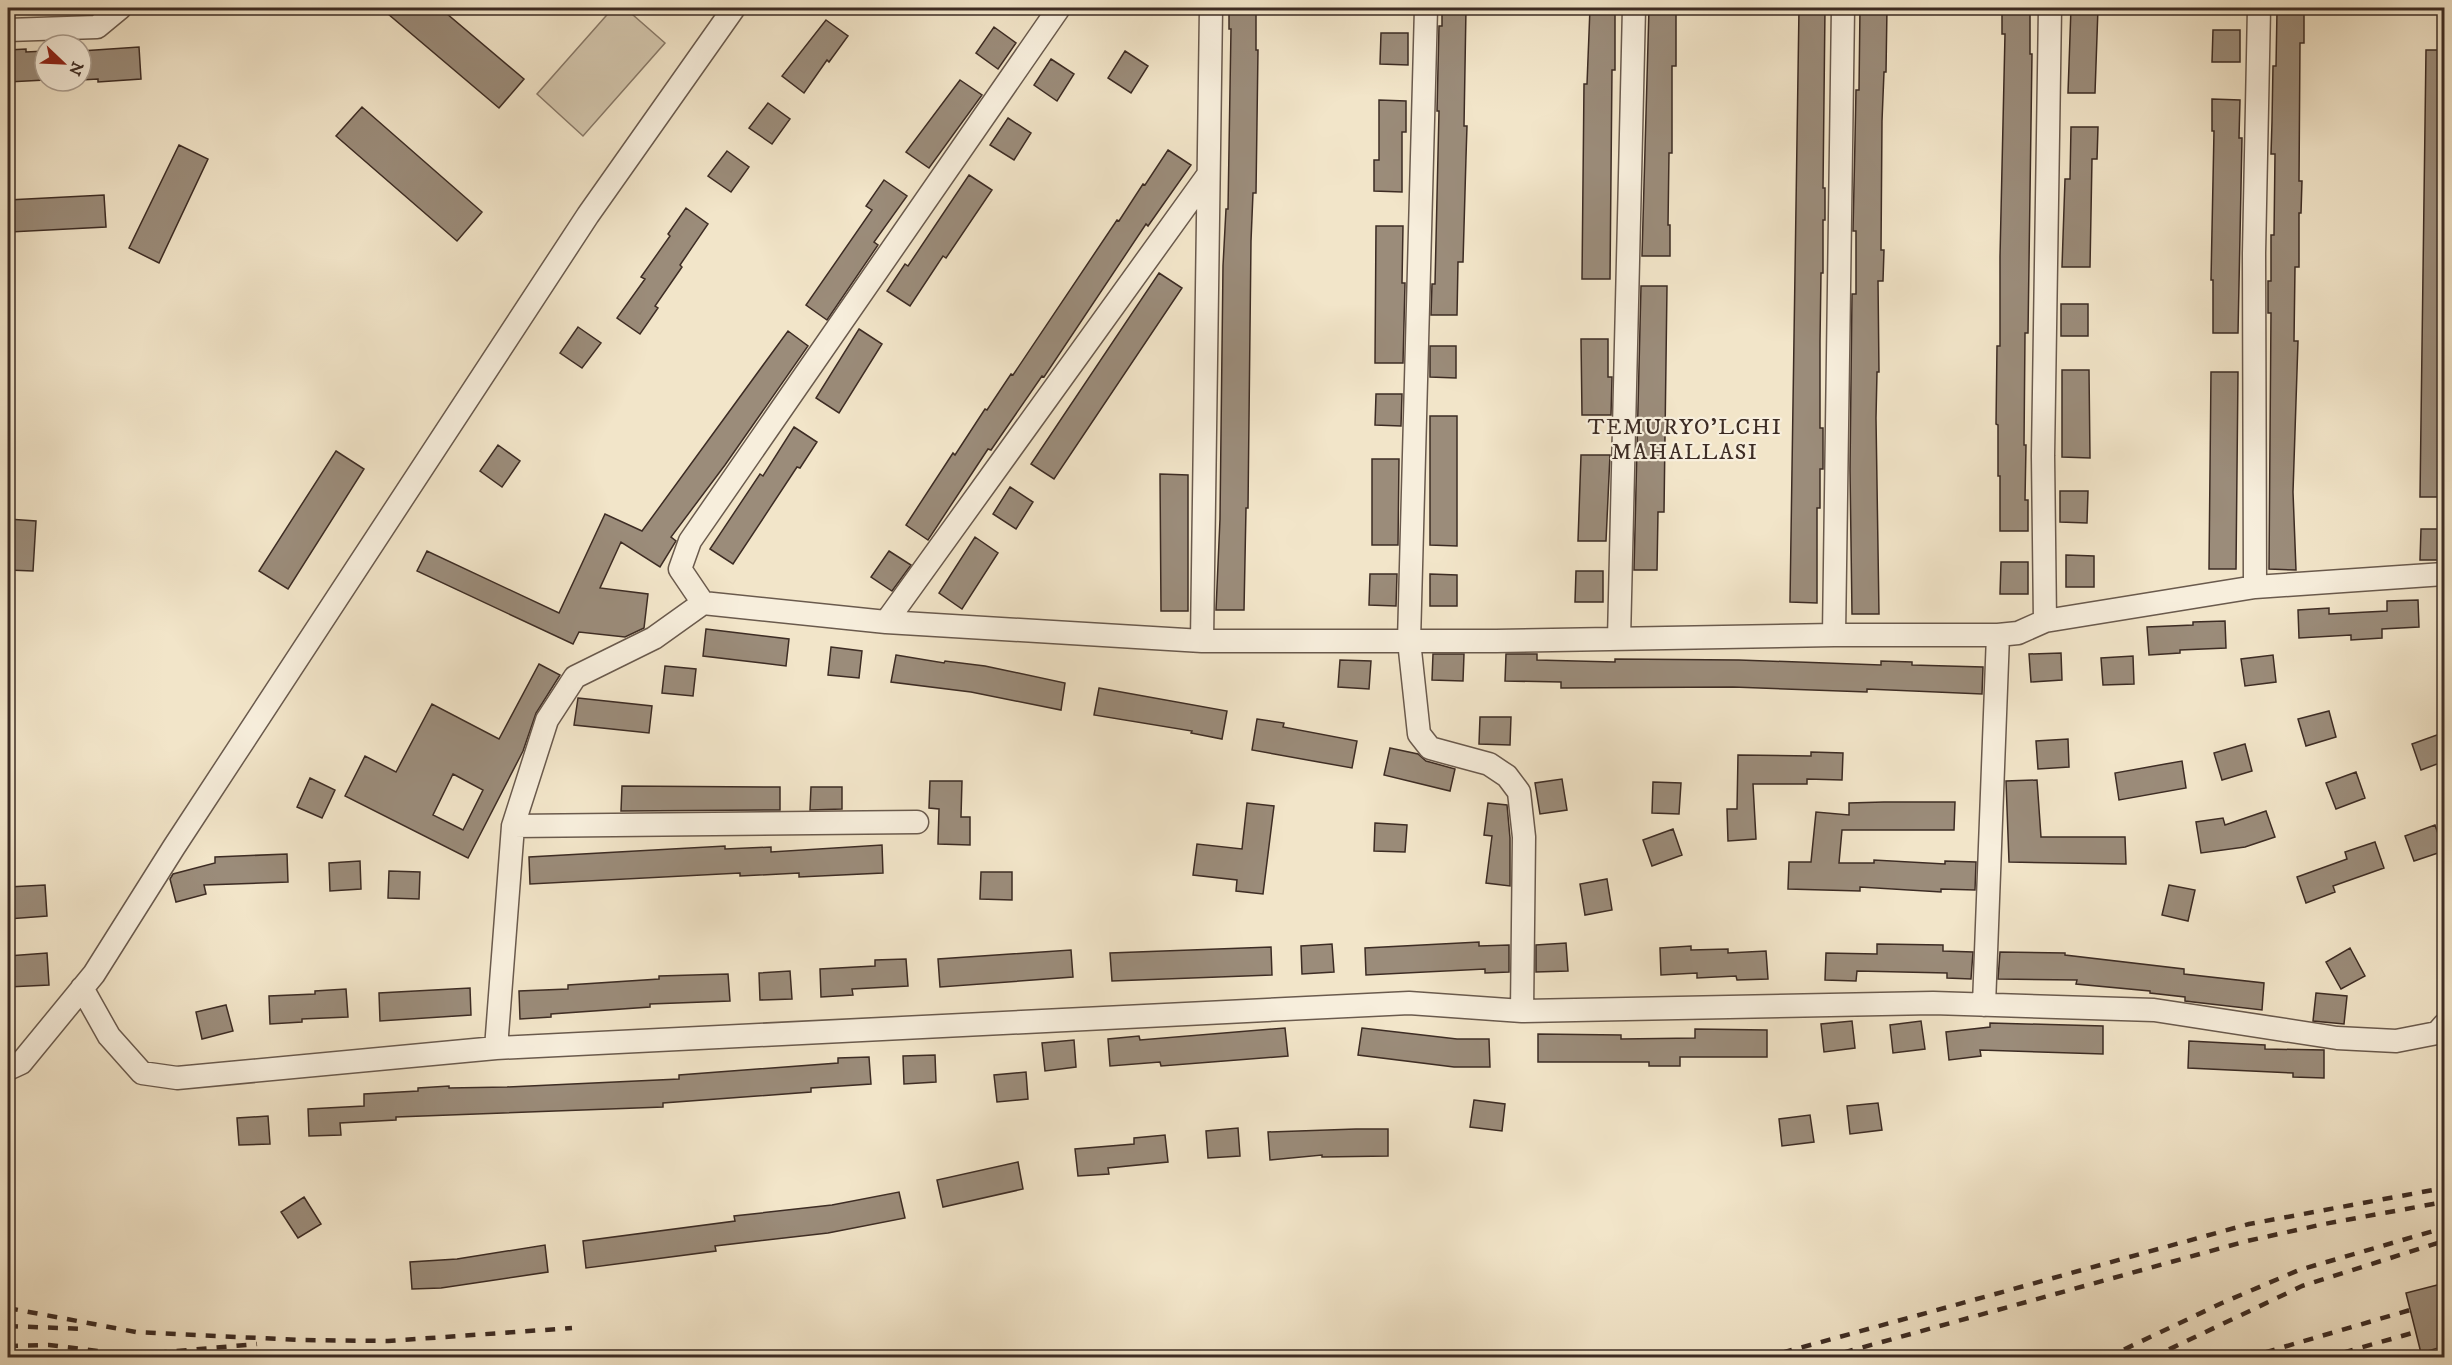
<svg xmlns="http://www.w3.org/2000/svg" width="2452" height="1365" font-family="'IM FELL DW Pica',serif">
	<rect width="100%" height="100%" fill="#f2e5c9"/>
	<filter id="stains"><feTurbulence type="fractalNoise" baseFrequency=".00333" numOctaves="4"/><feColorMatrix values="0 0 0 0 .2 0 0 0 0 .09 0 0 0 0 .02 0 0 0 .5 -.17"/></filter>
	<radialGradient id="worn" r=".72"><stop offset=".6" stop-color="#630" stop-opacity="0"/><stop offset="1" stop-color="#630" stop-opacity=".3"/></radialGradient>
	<path fill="#d3c6ad" stroke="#887968" stroke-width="1.5" d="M613,8H625L665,43L583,136L537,94Z"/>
	<path fill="#9b8c7a" stroke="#3d2c24" stroke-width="1.5" fill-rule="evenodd" d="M381,8H440L524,79L499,108Z
		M1229,8H1256V50H1258L1256,193H1253L1251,241L1248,508H1246L1244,610H1216L1220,519L1223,266L1226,209H1228L1231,29H1229Z
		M1442,8H1466L1464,126H1467L1466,157L1463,262H1458L1457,315H1431L1432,284H1435L1439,111H1437L1439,26H1442Z
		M1590,8H1615V70H1612L1610,279H1582L1584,84H1587Z
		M1649,8H1676V66H1672V153H1669L1668,225H1670V256H1642Z
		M1799,8H1825L1823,188H1825V220H1823V273H1821L1820,341V428H1823V469H1820V508H1817V603L1790,602Z
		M1860,8H1887L1886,72H1884L1882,121L1881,250H1884L1883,281H1878L1879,372H1877L1876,418L1879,614H1852L1850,469L1852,294H1856V231H1853L1855,140L1856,90H1859Z
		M2002,8H2030V54H2032L2028,333H2025L2024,445H2026L2025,500H2028V531H2000V476H1998V425L1996,424L1997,346H2000V257L2005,34H2002Z
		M2071,8H2098L2095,93H2068Z
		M2277,11H2304V43H2300L2299,181H2302L2301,213H2299V267H2295L2294,341H2298L2293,492L2296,570L2269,569L2271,313H2268V281H2271V235H2274L2275,154H2271L2272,122L2273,66H2276Z
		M826,20L848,36L829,62L827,60L804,93L782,76Z
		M994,27L1016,43L998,69L976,53Z
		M2213,30H2240V62H2212Z
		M1381,33H1408V65L1380,64Z
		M139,47L141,79L98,82V79L81,80V51Z
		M26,49V52L45,51V80L8,82V50Z
		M2426,50H2445V497H2420Z
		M1125,51L1148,66L1131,93L1108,78Z
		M1051,59L1074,74L1057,101L1034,85Z
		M960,80L982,95L929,168L906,152Z
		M2212,99L2240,100L2239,138H2242L2238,333H2213V280H2211L2214,131H2212Z
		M1379,100L1406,101V132H1402V192L1374,191V160H1379Z
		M768,103L790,119L772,144L749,128Z
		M362,107L482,212L457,241L336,136Z
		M1008,118L1031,133L1014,160L990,145Z
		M2071,127H2098L2097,159H2092L2090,267H2062L2065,179H2070Z
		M179,145L208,159L159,263L129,248Z
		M1168,150L1191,165L1148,226L1146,224L1044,377L1042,376L991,450L988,449L928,540L906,525L953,453L955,455L985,409L987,410L1011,374L1013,375L1117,220L1119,221L1143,184L1145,185Z
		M727,151L749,167L731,192L708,176Z
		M969,175L992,190L946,258L943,256L910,306L887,291L905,264L908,266Z
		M884,180L907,196L874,242L878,245L827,320L806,305L872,210L866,206Z
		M104,195L106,227L10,232L8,200Z
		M686,208L708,224L680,265L682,267L655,306L658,308L640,334L617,318L645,279L641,277L670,236L668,234Z
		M1376,226H1403L1402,283H1405L1403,363H1375Z
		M1159,273L1182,288L1054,479L1031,464Z
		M1641,286H1667L1664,512H1658L1657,570H1634Z
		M2061,304H2088V336H2061Z
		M578,327L601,343L582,368L560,353Z
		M859,329L882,344L839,413L816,398Z
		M788,331L808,346L725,465L671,537L676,541L660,567L621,542L600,588L648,594L644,628L625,637L579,632L573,644L417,571L427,551L559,613L605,514L642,531Z
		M1581,339H1608V377H1612L1611,415H1582Z
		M1430,346H1456V378L1430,377Z
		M2062,370H2089L2090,458L2062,457Z
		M2211,372H2238L2236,569H2209Z
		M1376,394H1402L1401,426L1375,425Z
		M1430,416H1457V546L1430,545Z
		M794,427L817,442L800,468L797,467L733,564L710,549L760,474L763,476Z
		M498,445L520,461L502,487L480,471Z
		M336,451L364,469L288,589L259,571Z
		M1581,455H1610L1606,541H1578Z
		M1372,459H1399L1398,545H1372Z
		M1160,474L1188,475V611H1161Z
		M1010,487L1033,502L1016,529L993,514Z
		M2060,491H2088L2087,523L2060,522Z
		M8,519L36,521L33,571L8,570Z
		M2421,529H2445V560H2420Z
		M975,537L998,553L962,609L939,593Z
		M889,551L911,565L892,591L871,577Z
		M2066,555L2094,556V587H2066Z
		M2001,562H2028V594H2000Z
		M1576,571H1603V602H1575Z
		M1370,574H1397L1396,606L1369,605Z
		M1430,574L1457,575V606H1430Z
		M2418,600L2419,627L2382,629V638L2351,640V635L2299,638L2298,610L2329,608V614L2387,611V601Z
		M2225,621L2226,648L2180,650V653L2149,655L2147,627L2193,625V622Z
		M706,629L789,639L786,666L703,656Z
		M831,647L862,651L859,678L828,675Z
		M2061,653L2062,680L2031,682L2029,654Z
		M1433,654H1464L1463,681L1432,680Z
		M1506,654H1537V660L1615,662V659L1739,660L1881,665V661L1912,662V665L1983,667L1982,694L1867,689V692L1733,687L1561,688V682L1505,681Z
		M896,655L944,663L945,661L985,666L1065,683L1061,710L971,692L891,682Z
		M2273,655L2276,682L2245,686L2241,659Z
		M2133,656L2134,684L2103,685L2101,658Z
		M1340,660L1371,661L1369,689L1338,687Z
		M539,664L560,675L536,713L523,751L468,858L345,796L365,756L396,772L432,704L499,739ZM453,774L483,790L463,830L433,815Z
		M665,666L696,669L693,696L662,693Z
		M1099,688L1227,711L1222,739L1191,733L1192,731L1094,715Z
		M578,698L652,706L649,733L574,725Z
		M2329,711L2336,737L2306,746L2298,719Z
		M1480,717H1511L1510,745L1479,744Z
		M1257,719L1284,723L1283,727L1357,741L1352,768L1252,750Z
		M2445,732V761L2421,770L2412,744Z
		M2068,739L2069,767L2038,769L2036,741Z
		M2245,744L2252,771L2222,780L2214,753Z
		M1390,748L1418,754L1426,761L1455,769L1450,791L1384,775Z
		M1811,752L1843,753L1842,780L1807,779V784H1753L1756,839L1728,841L1727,809H1737L1738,755L1811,756Z
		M2182,761L2186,788L2119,800L2115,773Z
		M2356,772L2365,798L2336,809L2326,783Z
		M310,778L335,790L322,818L297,807Z
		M1562,779L1567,810L1540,814L1535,783Z
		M2037,780L2041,837H2125L2126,864L2009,862L2006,781Z
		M930,781H962L961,817H970V845L938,844L939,809L929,808Z
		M1653,782L1681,783L1679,814L1652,813Z
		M622,786L780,787V810L621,811Z
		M811,787H842V809L810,810Z
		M1884,802H1955L1954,830H1842L1839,863H1874V860L1945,864V861L1976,862L1975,890L1941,889V892L1860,887V891L1788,889L1789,862H1811L1816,812L1849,815V803Z
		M1247,803L1274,806L1263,894L1236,891L1237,880L1193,875L1197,844L1242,849Z
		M1488,803L1507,805L1510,838V886L1486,883L1492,836L1484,835Z
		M2266,811L2275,837L2245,847L2201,853L2196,822L2223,818L2225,825Z
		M1375,823L1407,825L1405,852L1374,851Z
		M2435,825L2444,851L2414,861L2405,836Z
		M1673,829L1682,855L1652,866L1643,840Z
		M2375,842L2384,868L2333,886L2335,892L2306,903L2297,877L2347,859L2345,852Z
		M882,845L883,873L799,877V873L740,876V873L530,884L529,857L725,846V849L771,847V852Z
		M287,854L288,882L204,885L206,894L176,902L170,879L173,874L215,863V857Z
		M360,861L361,889L330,891L329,863Z
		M389,871L420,872L419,899L388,898Z
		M981,872H1012V900L980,899Z
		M1607,879L1612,910L1585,915L1580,884Z
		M45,885L47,916L8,919V887Z
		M2169,885L2195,890L2188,921L2162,915Z
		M1479,942V946L1509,945V972L1485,973V969L1366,975L1365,948Z
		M1566,943L1568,971L1536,972V945Z
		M1332,944L1334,972L1302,974L1301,946Z
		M1877,944L1943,945V951L1973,952L1971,979L1947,978V973L1857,971L1856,981L1825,980L1826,953L1877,954Z
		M1691,946V950L1728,949V953L1766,951L1768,979L1737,980L1736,976L1697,978V973L1661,975L1660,948Z
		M1271,947L1272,975L1112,981L1110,953Z
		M2350,948L2365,976L2341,989L2326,962Z
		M1071,950L1073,977L940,987L938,959Z
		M2000,952L2065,953V955L2184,969V974L2264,983L2262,1010L2185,1001V997L2150,993V991L2076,984L2077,980L1998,979Z
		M47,953L49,985L8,987V956Z
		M906,959L908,986L852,989L853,995L821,997L820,969L875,966V960Z
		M790,971L792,999L760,1000L759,973Z
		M728,974L730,1001L650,1004V1007L551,1014V1017L520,1019L519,991L568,989V985L659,979V976Z
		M470,988L471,1015L380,1021L379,993Z
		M346,989L348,1017L302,1019V1022L270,1024L269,996L315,994V991Z
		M2316,993L2347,996L2344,1024L2313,1021Z
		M226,1005L233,1031L202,1039L196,1012Z
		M1852,1021L1855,1048L1824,1052L1821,1024Z
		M1921,1021L1925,1049L1893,1053L1890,1025Z
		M1990,1023L2103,1026V1054L1980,1050L1981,1056L1949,1060L1946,1032L1990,1027Z
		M1285,1028L1288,1056L1161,1066L1160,1062L1110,1066L1108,1039L1139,1036L1140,1040Z
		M1362,1028L1457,1039H1489L1490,1067H1454L1358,1055Z
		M1695,1029L1767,1030V1057H1680V1066H1649V1062H1538V1034L1621,1035V1039L1695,1038Z
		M1074,1040L1076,1067L1045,1071L1042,1043Z
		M2189,1041L2265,1045V1049L2324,1050V1078L2293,1077V1073L2188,1068Z
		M935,1055L936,1082L904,1084L903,1056Z
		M869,1057L871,1084L811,1088V1092L663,1103V1107L396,1117V1120L340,1123L341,1135L309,1136L308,1109L364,1106V1094L418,1091V1088L449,1086V1088L507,1087L679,1079V1075L838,1063V1058Z
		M1026,1072L1028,1099L997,1102L994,1075Z
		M1474,1100L1505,1104L1502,1131L1470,1127Z
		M1878,1103L1882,1130L1850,1134L1847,1106Z
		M1810,1115L1814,1142L1782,1146L1779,1119Z
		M268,1116L270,1144L239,1145L237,1118Z
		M1238,1128L1240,1156L1208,1158L1206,1131Z
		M1356,1129H1388V1156L1322,1157V1155L1270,1160L1268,1132Z
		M1165,1135L1168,1162L1108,1168L1109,1174L1078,1176L1075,1149L1134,1144V1138Z
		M1018,1162L1023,1189L943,1207L937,1180Z
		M899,1192L905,1218L828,1233L715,1246L716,1251L586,1268L583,1241L735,1221L734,1216L832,1205Z
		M304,1197L321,1224L298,1238L281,1212Z
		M545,1245L548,1272L441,1288L412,1289L410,1262L457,1259Z
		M2445,1283V1346L2421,1353L2406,1293Z"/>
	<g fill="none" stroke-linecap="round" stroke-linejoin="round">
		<g stroke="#6a5a4d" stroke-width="25">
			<path id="minor" d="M1426,8L1409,641L1419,734L1430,748L1489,764L1507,776L1519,792L1524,837L1522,1011
				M8,30L97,27L120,8
				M2255,587L2254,253L2259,8
				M703,603L886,622L1202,641H1496L1834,635H1998L2018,633L2045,621L2255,587L2444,574
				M2045,621L2043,456L2050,8
				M886,622L1208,175
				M1834,635L1843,8
				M1619,639L1634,8
				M1202,641L1211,8
				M513,826L917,822
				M82,988L109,1036L142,1073L177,1078L496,1048L1409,1003L1522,1011L1933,1003L2154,1010L2337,1038L2396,1041L2437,1033L2444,1025
				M1984,1005L1998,635
				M496,1048L513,826L547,720L575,677L654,638L703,603L680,569L690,541L1059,8
				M8,1069L21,1063L94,974L174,847L588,215L734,8"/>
		</g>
		<use href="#minor" stroke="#f7eedc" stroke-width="22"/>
		<path stroke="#3d2c24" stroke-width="4.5" stroke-dasharray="10 10" stroke-linecap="butt" d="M8,1308L136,1332L299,1340L388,1341L572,1328
			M8,1326L85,1329
			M8,1346L49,1345L106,1352
			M97,1358L257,1344
			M1763,1358L2249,1224L2444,1188
			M1824,1358L2247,1241L2324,1224L2444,1202
			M2106,1358L2222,1303L2299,1270L2444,1228
			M2151,1358L2302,1286L2444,1241
			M2246,1358L2410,1310
			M2324,1358L2416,1332"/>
	</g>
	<g text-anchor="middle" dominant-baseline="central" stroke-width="4.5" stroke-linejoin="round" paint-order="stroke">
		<g font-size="22" letter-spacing="1.5" fill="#3d2c24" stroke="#f7eedc">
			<text x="1685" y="427">TEMURYO'LCHI<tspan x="1685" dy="25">MAHALLASI</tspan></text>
		</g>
	</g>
	<rect width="2452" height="1365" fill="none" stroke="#f2e5c9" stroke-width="30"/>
	<rect x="9" y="9" width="2434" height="1347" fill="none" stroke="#3d2c24" stroke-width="3"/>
	<rect x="15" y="15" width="2422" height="1335" fill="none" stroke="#3d2c24" stroke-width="1.5"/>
	<g transform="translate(63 63) rotate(113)"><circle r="28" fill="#f7eedc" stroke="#ada092" stroke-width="1.5"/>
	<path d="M0-4.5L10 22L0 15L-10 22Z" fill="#8f2418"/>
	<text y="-9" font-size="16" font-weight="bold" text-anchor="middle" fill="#3d2c24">N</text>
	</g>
	<rect width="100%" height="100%" filter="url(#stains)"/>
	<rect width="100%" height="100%" fill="url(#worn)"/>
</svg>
